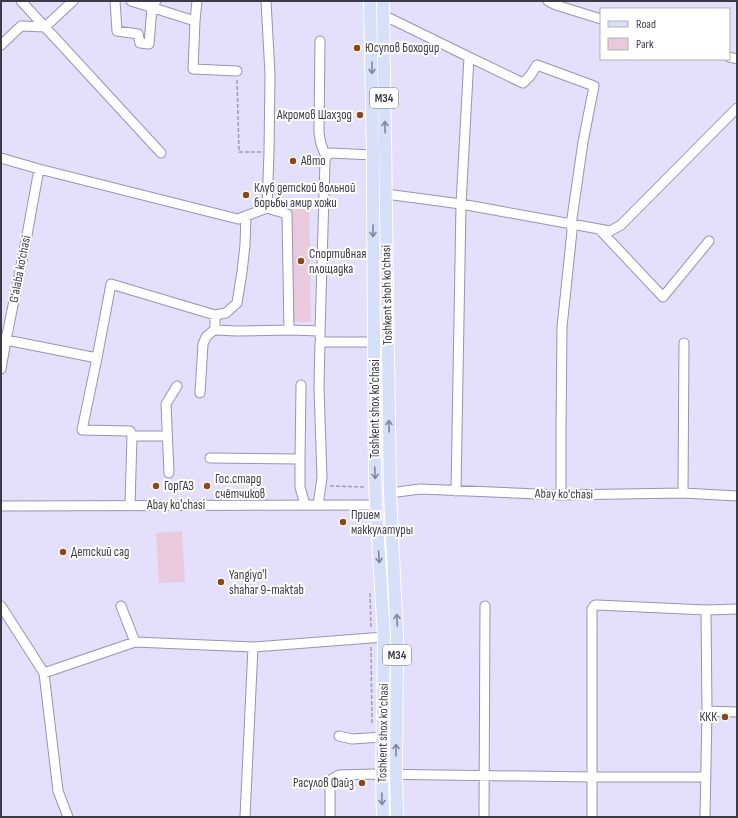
<svg xmlns="http://www.w3.org/2000/svg" width="738" height="818" font-family="'Sofia Sans Condensed',sans-serif">
	<rect width="100%" height="100%" fill="#e4dffa"/>
	<path fill="#e9cadc" d="M291,199H309L311,322H293Z
		M182,531L185,582L159,583L156,533Z"/>
	<g fill="none" stroke-linecap="round" stroke-linejoin="round">
		<g stroke="#9993b2" stroke-width="11">
			<path id="minor" d="M21,1L161,153
				M115,1L117,31L138,34L140,43L149,44L152,7L156,1
				M131,1L195,21L193,69L237,71
				M266,1L270,74L269,152L267,208
				M548,1L556,5L601,19
				M383,15L469,57L523,83L530,76L537,65L594,86L583,142L571,225L572,231L562,327L561,430V495
				M195,21L197,1
				M320,41L319,133L321,144L326,157
				M1,45L21,26L45,27L73,1
				M729,57L737,59
				M1,158L39,169L238,219L267,208L287,214L289,330
				M386,194L461,204L610,231L621,225L737,108
				M600,230L663,297L709,241
				M215,315V329L216,330L237,331L289,330L320,331V337
				M320,331L325,161L326,157L330,153L373,155
				M1,339L97,358
				M1,369L6,340L25,246L39,169
				M200,393L203,344L206,337L215,329
				M132,436H167
				M210,458L300,459V487L305,505
				M300,459L301,385
				M169,473L166,404L177,386
				M456,491L461,204L469,57
				M390,493L420,489L561,495L683,493L737,496
				M683,493L684,343
				M130,505L132,436L130,431L82,430L97,358L111,284L215,315L226,313L237,303L242,272L245,245L246,216
				M318,505L322,478L319,387L320,342H374
				M1,506L376,505
				M1,606L44,673L58,791L68,817
				M121,606L135,642
				M44,673L135,642L253,647L384,637
				M707,711L737,712
				M339,736L352,739L383,737
				M484,815L485,606
				M245,817L253,647
				M330,817V784L332,779L339,775L372,774L592,777H706
				M592,817V609L595,605H597L706,610L737,609
				M705,817L707,711L706,610"/>
		</g>
		<g stroke="#fff" stroke-width="14">
			<path id="major" d="M370,1L373,155V192L375,475L376,505L384,637L382,775L383,817
				M383,1L390,493L397,637L396,775L397,817"/>
		</g>
		<path stroke="#a09cb2" stroke-width="1.5" stroke-dasharray="4 2" stroke-linecap="butt" d="M237,80L239,152H261
			M330,486L366,487
			M370,593L371,629
			M371,647L372,725"/>
		<use href="#minor" stroke="#fff" stroke-width="9"/>
		<use href="#major" stroke="#d7e0f9" stroke-width="12"/>
	</g>
	<defs><path id="oneway-shaft" d="M-6 0H5M1.5-3L5.5 0L1.5 3" fill="none" stroke-width="1.6" stroke-linecap="round" stroke-linejoin="round"/></defs>
	<g stroke="#828598">
		<use href="#oneway-shaft" transform="translate(372 68) rotate(89)"/>
		<use href="#oneway-shaft" transform="translate(385 127) rotate(-91)"/>
		<use href="#oneway-shaft" transform="translate(373 231) rotate(90)"/>
		<use href="#oneway-shaft" transform="translate(389 426) rotate(-91)"/>
		<use href="#oneway-shaft" transform="translate(375 473) rotate(88)"/>
		<use href="#oneway-shaft" transform="translate(379 557) rotate(86)"/>
		<use href="#oneway-shaft" transform="translate(397 620) rotate(-93)"/>
		<use href="#oneway-shaft" transform="translate(396 750) rotate(-89)"/>
		<use href="#oneway-shaft" transform="translate(382 799) rotate(88)"/>
	</g>
	<g fill="#8a4815" stroke="#fff" stroke-width="1.5">
		<circle cx="357" cy="48" r="4"/>
		<circle cx="360" cy="115" r="4"/>
		<circle cx="293" cy="161" r="4"/>
		<circle cx="246" cy="195" r="4"/>
		<circle cx="301" cy="261" r="4"/>
		<circle cx="156" cy="486" r="4"/>
		<circle cx="207" cy="486" r="4"/>
		<circle cx="343" cy="522" r="4"/>
		<circle cx="63" cy="552" r="4"/>
		<circle cx="221" cy="582" r="4"/>
		<circle cx="725" cy="717" r="4"/>
		<circle cx="362" cy="783" r="4"/>
	</g>
	<g text-anchor="middle" dominant-baseline="central" stroke-width="4" stroke-linejoin="round" paint-order="stroke">
		<g fill="#fff" stroke="#77757f" stroke-width="1">
			<rect x="370" y="88" width="28" height="20" rx="3"/>
			<rect x="383" y="645" width="28" height="20" rx="3"/>
		</g>
		<g font-size="12" font-weight="bold" fill="#3d3a48">
			<text x="384" y="98">M34</text>
			<text x="397" y="655">M34</text>
		</g>
		<g font-size="13" fill="#3d3a48" stroke="#fff" text-anchor="start">
			<text x="365" y="48">Юсупов Боходир</text>
			<text x="352" y="115" text-anchor="end">Акромов Шахзод</text>
			<text x="301" y="161">Авто</text>
			<text x="254" y="188">Клуб детской вольной<tspan x="254" dy="15">борьбы амир хожи</tspan></text>
			<text x="309" y="254">Спортивная<tspan x="309" dy="15">площадка</tspan></text>
			<text x="215" y="479">Гос.стард<tspan x="215" dy="15">счётчиков</tspan></text>
			<text x="164" y="486">ГорГАЗ</text>
			<text x="351" y="515">Прием<tspan x="351" dy="15">маккулатуры</tspan></text>
			<text x="71" y="552">Детский сад</text>
			<text x="229" y="575">Yangiyo'l<tspan x="229" dy="15">shahar 9-maktab</tspan></text>
			<text x="717" y="717" text-anchor="end">ККК</text>
			<text x="354" y="783" text-anchor="end">Расулов Файз</text>
		</g>
		<g font-size="13" fill="#3d3a48" stroke="#fff">
			<text transform="translate(20 269) rotate(-79)">G’alaba ko’chasi</text>
			<text transform="translate(387 295) rotate(-91)">Toshkent shoh ko'chasi</text>
			<text transform="translate(375 409) rotate(-90)">Toshkent shox ko'chasi</text>
			<text transform="translate(564 494) rotate(1)">Abay ko'chasi</text>
			<text x="176" y="505">Abay ko'chasi</text>
			<text transform="translate(383 733) rotate(-89)">Toshkent shox ko'chasi</text>
		</g>
	</g>
	<rect width="738" height="818" fill="none" stroke="#3d3a48" stroke-width="4"/>
	<rect x="600" y="8" width="130" height="52" fill="#ffffff" stroke="#b1b0b6"/>
	<rect x="608" y="21" width="20" height="6" fill="#d7e0f9" stroke="#b1b0b6"/>
	<text x="636" y="28" font-size="12" fill="#3d3a48">Road</text>
	<rect x="608" y="38" width="20" height="12" fill="#e9cadc" stroke="#b1b0b6"/>
	<text x="636" y="48" font-size="12" fill="#3d3a48">Park</text>
</svg>
